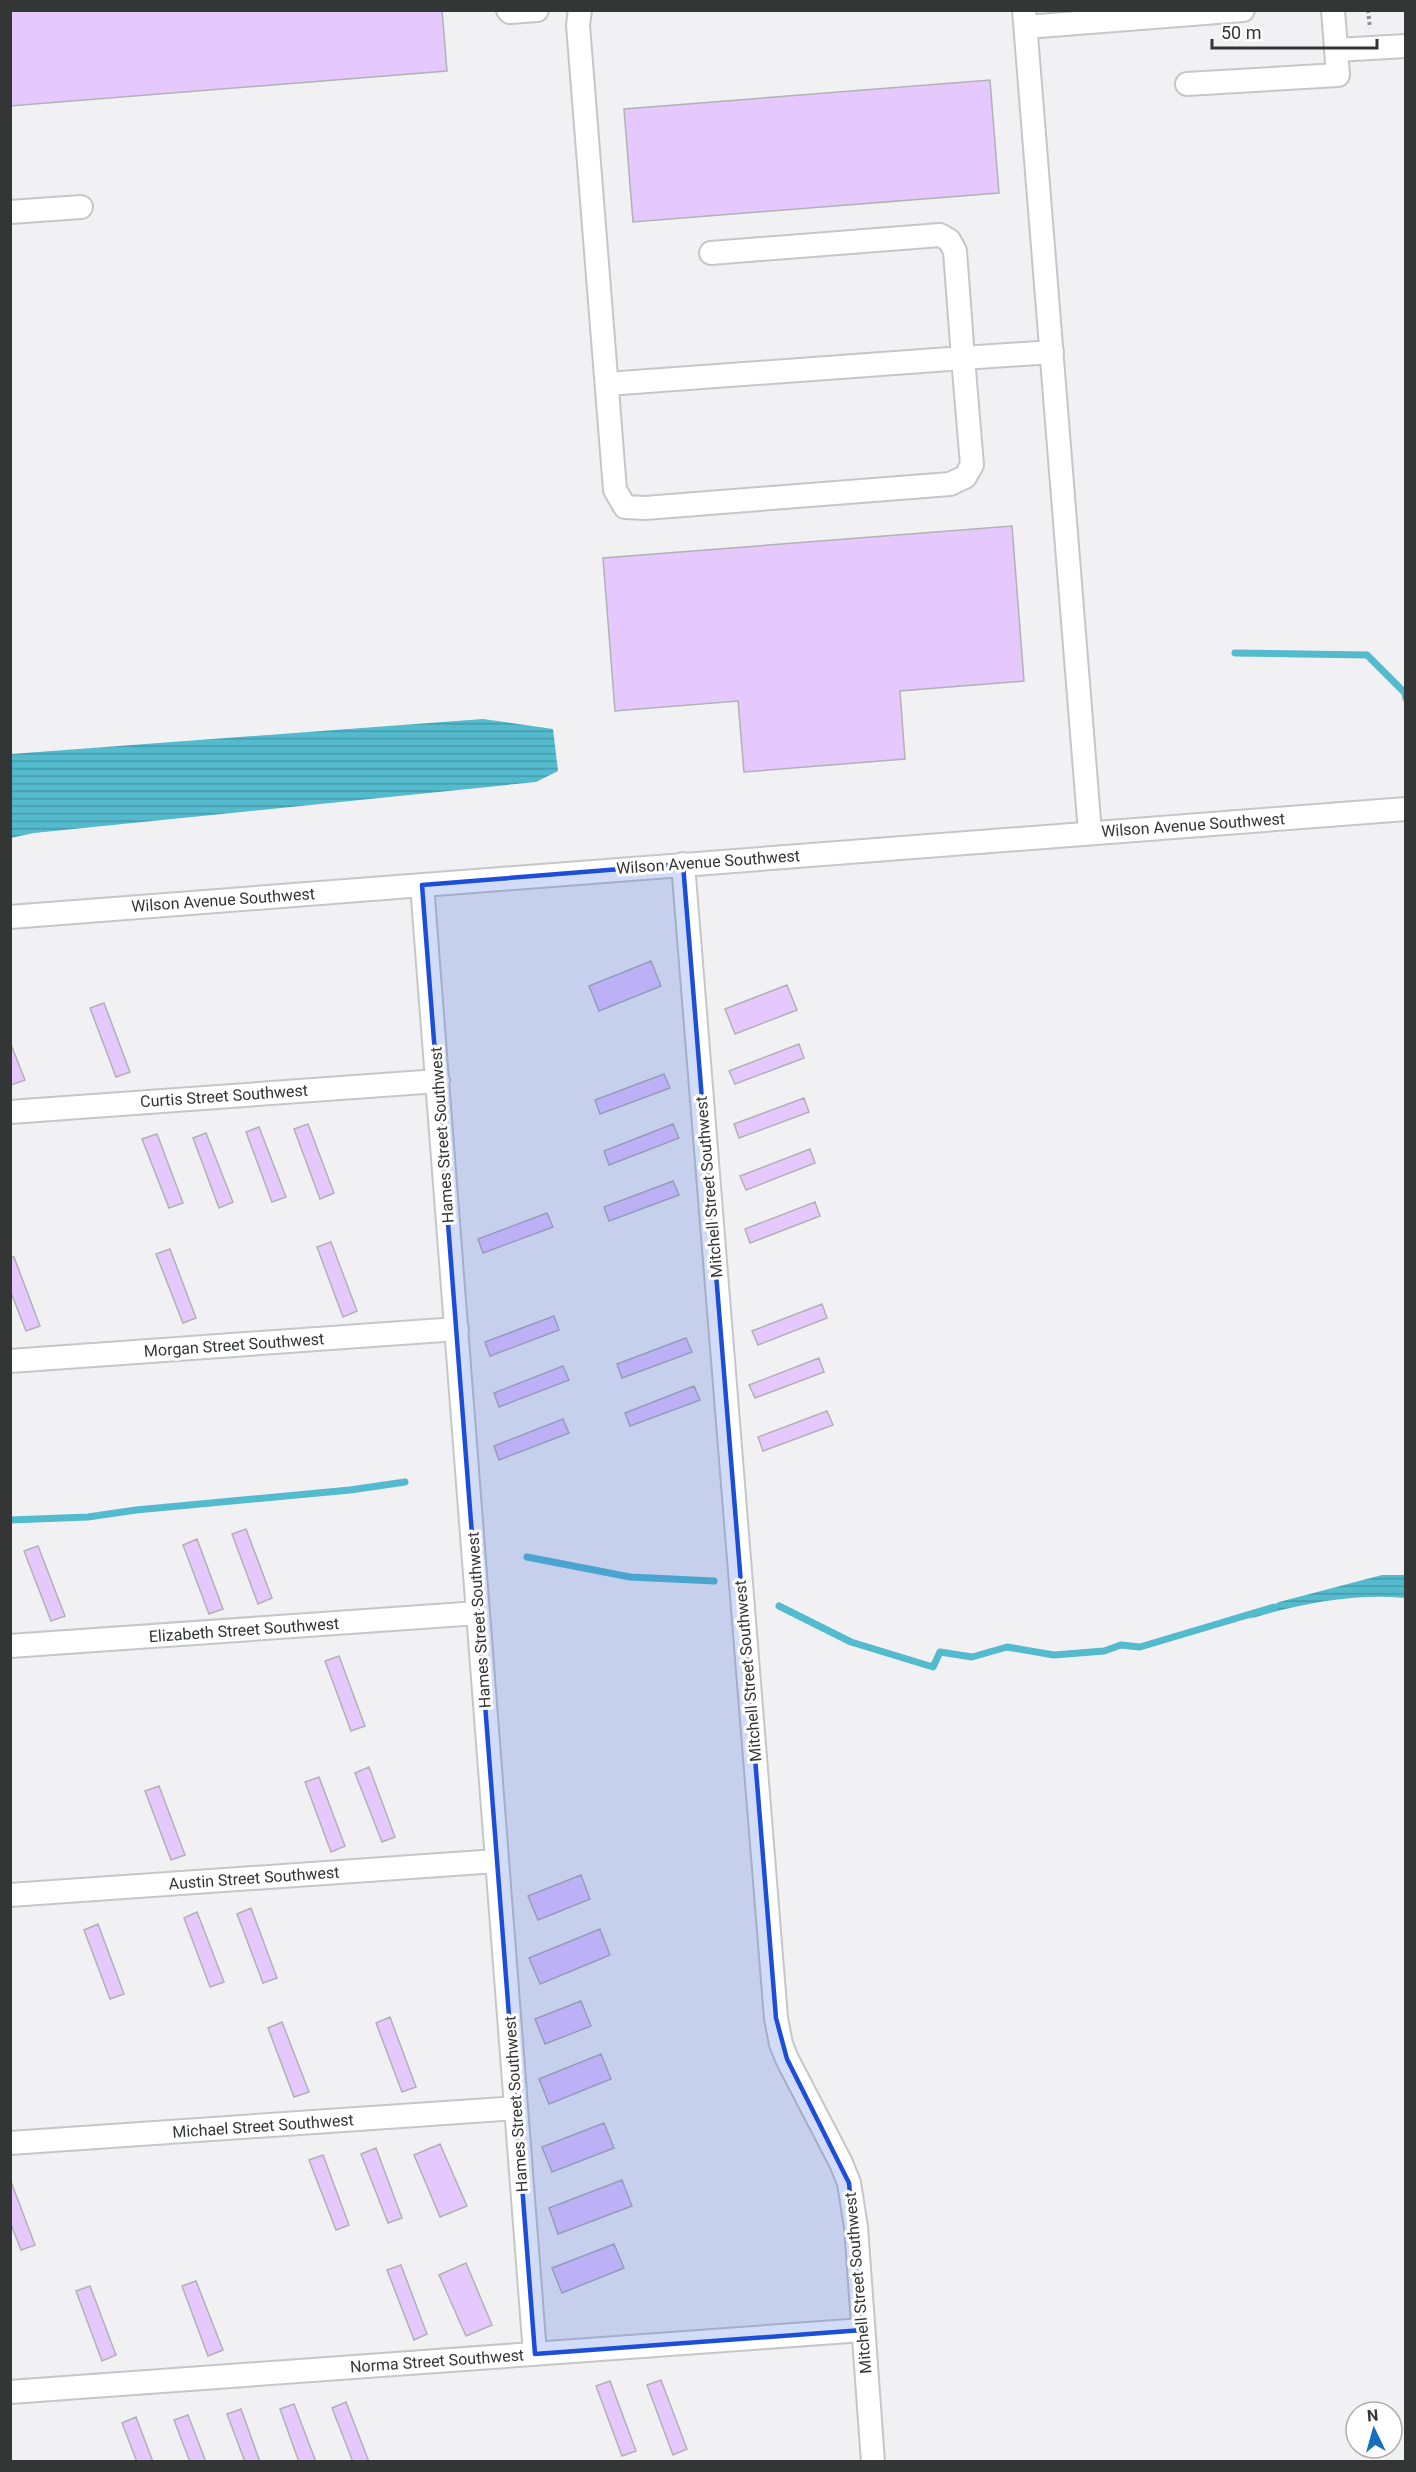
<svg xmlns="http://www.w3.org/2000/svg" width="1416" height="2472" font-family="Roboto,sans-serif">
	<defs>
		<pattern id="water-rules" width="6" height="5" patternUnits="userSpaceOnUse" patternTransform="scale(1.5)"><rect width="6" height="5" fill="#54bbce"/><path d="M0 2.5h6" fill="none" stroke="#4699a8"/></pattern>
	</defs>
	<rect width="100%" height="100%" fill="#f1f1f3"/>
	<path fill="url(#water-rules)" d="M483,719L553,729L558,771L536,782L34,833L11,838V754Z
		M1382,1575H1405V1598C1353,1593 1299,1604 1249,1619L1279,1602Z"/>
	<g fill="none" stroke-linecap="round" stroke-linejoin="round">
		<path stroke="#54bbce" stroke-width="7" d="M1235,653L1367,655L1405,693L1406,698
			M10,1520L88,1517L136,1510L350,1490L405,1482
			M527,1557L630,1577L714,1581
			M779,1606L851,1642L933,1667L940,1652L972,1657L1007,1647L1054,1655L1104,1651L1121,1645L1140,1647L1274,1607"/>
	</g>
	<path fill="#e4c8fe" stroke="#b2b1b3" stroke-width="1.5" d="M10,10H442L447,71L10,106Z
		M990,80L999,193L633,222L624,109Z
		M1012,526L1024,681L900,691L905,759L744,772L738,701L615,711L603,558Z
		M651,961L661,986L599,1011L589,986Z
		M787,985L797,1010L735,1034L725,1009Z
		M104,1003L130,1072L116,1077L90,1008Z
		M10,1042L25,1080L11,1085L10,1084Z
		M799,1044L804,1058L735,1084L729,1071Z
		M664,1074L670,1088L600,1114L595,1100Z
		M804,1098L809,1112L739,1138L734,1124Z
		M308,1124L334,1193L320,1199L294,1129Z
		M673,1124L679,1138L609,1165L604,1151Z
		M259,1127L286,1197L272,1202L246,1132Z
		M206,1133L233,1202L219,1208L193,1138Z
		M157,1134L183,1203L169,1208L142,1139Z
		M810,1149L815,1163L746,1190L740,1176Z
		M673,1181L679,1195L609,1221L604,1207Z
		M815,1202L820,1216L750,1243L745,1229Z
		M547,1213L553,1227L483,1253L478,1239Z
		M331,1242L357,1311L343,1317L317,1247Z
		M170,1249L196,1318L183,1323L156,1254Z
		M14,1257L40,1326L26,1331L10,1290V1258Z
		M822,1304L827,1318L758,1345L752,1331Z
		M554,1316L559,1330L490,1356L485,1342Z
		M686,1338L692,1352L622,1378L617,1364Z
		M819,1358L824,1372L755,1398L749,1385Z
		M563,1366L569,1380L499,1407L494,1393Z
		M694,1386L700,1400L630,1426L625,1413Z
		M827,1411L833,1425L763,1451L758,1437Z
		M563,1419L569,1433L499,1460L494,1446Z
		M246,1529L272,1598L258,1604L232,1534Z
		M197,1539L223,1609L209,1614L183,1545Z
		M38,1546L65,1616L51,1621L24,1551Z
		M339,1656L365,1726L351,1731L325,1661Z
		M369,1767L395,1837L382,1842L355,1773Z
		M319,1777L345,1846L331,1852L305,1782Z
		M159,1786L185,1855L171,1860L145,1791Z
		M581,1875L590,1899L538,1920L528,1896Z
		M251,1908L277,1978L263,1983L237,1914Z
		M197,1912L224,1982L210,1987L184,1918Z
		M98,1924L124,1994L110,1999L84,1930Z
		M600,1929L610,1955L540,1984L529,1958Z
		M581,2001L591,2026L545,2044L535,2019Z
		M390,2017L416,2087L402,2092L376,2023Z
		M282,2022L309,2092L294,2097L268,2028Z
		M601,2054L611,2079L549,2104L539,2079Z
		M604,2123L614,2148L552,2172L542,2147Z
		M440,2144L467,2206L440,2217L414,2155Z
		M376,2148L402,2218L388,2223L361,2154Z
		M323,2155L349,2225L336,2230L309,2160Z
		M10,2179L35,2245L21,2250L10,2222Z
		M622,2180L632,2206L558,2234L549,2208Z
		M614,2244L624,2268L562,2293L552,2268Z
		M466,2263L492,2325L466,2336L439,2275Z
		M401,2265L427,2334L414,2340L387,2270Z
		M196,2281L223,2350L208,2356L182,2286Z
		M90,2286L116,2355L102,2361L76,2291Z
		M661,2380L687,2449L673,2455L647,2385Z
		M610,2381L636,2451L622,2456L596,2386Z
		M346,2402L369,2462H353L332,2408Z
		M294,2404L316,2462H299L280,2409Z
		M241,2409L260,2462H245L227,2414Z
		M188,2415L206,2462H190L174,2420Z
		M136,2417L153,2462H137L122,2423Z"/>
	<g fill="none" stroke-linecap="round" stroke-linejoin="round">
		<g stroke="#c5c6c8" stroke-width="26">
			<path id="minor" d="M508,10L510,12L537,10
				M580,10L578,25L615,490L625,507L645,508L950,484L965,477L972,465L963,358L1052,352
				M1024,10L1090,833
				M1026,27L1243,10
				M1336,50L1406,46
				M1187,84L1338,75L1333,10
				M10,212L81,207
				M607,384L963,358L955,251L949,240L940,235L711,253
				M683,864L776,2018L781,2044L787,2059L841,2163L849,2183L856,2227L873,2462
				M422,885L535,2354
				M10,917L1406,809
				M10,1112L438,1081
				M10,1361L457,1329
				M10,1646L478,1613
				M10,1895L497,1861
				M10,2143L516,2108
				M10,2392L863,2330"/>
		</g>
		<path stroke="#8f9091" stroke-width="4" stroke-dasharray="3 3" stroke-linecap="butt" d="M1368,10L1370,28"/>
		<use href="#minor" stroke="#fff" stroke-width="22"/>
	</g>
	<path fill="#1d4ed8" fill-opacity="0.2" stroke="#1d4ed8" stroke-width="4.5" stroke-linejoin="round" d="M683,864L776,2018L787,2059L849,2183L863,2330L535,2354L422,885Z"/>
	<g text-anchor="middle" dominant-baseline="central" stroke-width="6" stroke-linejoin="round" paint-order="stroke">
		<g font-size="16" fill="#343535" stroke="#fff">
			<text transform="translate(1193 825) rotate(-4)">Wilson Avenue Southwest</text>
			<text transform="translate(708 862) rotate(-4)">Wilson Avenue Southwest</text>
			<text transform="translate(223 900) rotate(-4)">Wilson Avenue Southwest</text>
			<text transform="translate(224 1096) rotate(-4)">Curtis Street Southwest</text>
			<text transform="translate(442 1135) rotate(-94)">Hames Street Southwest</text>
			<text transform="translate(709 1187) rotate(-95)">Mitchell Street Southwest</text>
			<text transform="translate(234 1345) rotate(-4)">Morgan Street Southwest</text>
			<text transform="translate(479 1620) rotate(-94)">Hames Street Southwest</text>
			<text transform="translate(244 1630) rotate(-4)">Elizabeth Street Southwest</text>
			<text transform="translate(748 1671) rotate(-95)">Mitchell Street Southwest</text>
			<text transform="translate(254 1878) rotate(-4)">Austin Street Southwest</text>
			<text transform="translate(516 2104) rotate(-94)">Hames Street Southwest</text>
			<text transform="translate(263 2126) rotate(-4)">Michael Street Southwest</text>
			<text transform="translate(858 2283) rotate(-95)">Mitchell Street Southwest</text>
			<text transform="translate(437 2361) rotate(-4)">Norma Street Southwest</text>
		</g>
	</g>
	<rect width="1416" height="2472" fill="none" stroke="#343535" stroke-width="24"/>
	<g transform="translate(1374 2430) rotate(355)"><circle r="28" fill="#ffffff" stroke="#aeaeae" stroke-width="1.5"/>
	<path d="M0-4.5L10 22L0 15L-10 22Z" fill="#166fbc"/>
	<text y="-9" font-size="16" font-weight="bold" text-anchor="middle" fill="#343535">N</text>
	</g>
	<path d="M1212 39v9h165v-9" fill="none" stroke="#343535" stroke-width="3"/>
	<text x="1221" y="39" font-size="18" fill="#343535" stroke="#ffffff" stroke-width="4.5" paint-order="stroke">50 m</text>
</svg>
